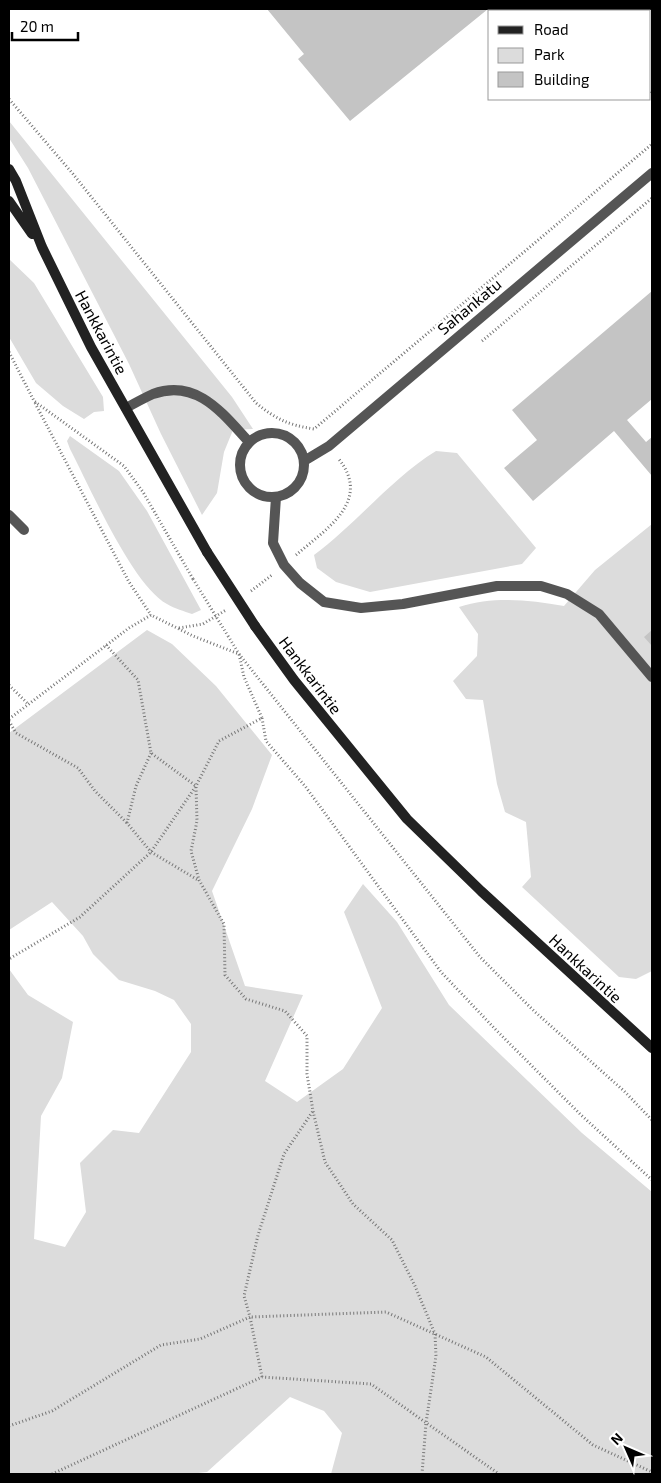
<svg xmlns="http://www.w3.org/2000/svg" width="661" height="1483" font-family="'Exo 2',sans-serif">
	<rect width="100%" height="100%" fill="#fff"/>
	<path fill="#dcdcdc" d="M9,121L232,397L253,429L233,430L224,452L217,493L202,515L161,434L129,364L28,168L9,138Z
		M9,259L34,283L103,397L104,411L94,412L84,419L63,406L36,383L9,337Z
		M70,436L119,471L147,511L201,610L192,614C184,611 175,609 167,604C132,585 90,487 70,449L67,441Z
		M436,451L457,453L536,548L522,564L370,592L336,582L317,568L314,555C356,524 392,478 436,451Z
		M652,524V971L636,979L619,977L522,887L531,877L526,822L505,812L497,784L483,700L466,699L453,681L477,656L478,634L459,607C494,596 529,600 564,606L595,570Z
		M147,630L172,644L216,686L272,755L252,809L212,891L245,986L303,995L265,1081L297,1102L343,1069L382,1008L344,912L363,884L397,922L449,1005L582,1133L652,1192V1474H331L342,1433L324,1411L290,1397L207,1472L189,1474H9V965V969L28,995L73,1022L62,1078L41,1116L34,1239L65,1247L86,1212L80,1163L113,1130L139,1133L191,1052V1024L174,1000L155,991L119,980L93,954L83,936L52,902L9,930V733Z"/>
	<path fill="#c4c4c4" d="M267,9H488L350,121L298,59L304,54Z
		M652,291V399L627,420L646,442L652,437V476L614,431L533,501L504,468L537,440L512,410Z
		M652,630V646L644,637Z"/>
	<g fill="none" stroke-linecap="round" stroke-linejoin="round">
		<path stroke="#777" stroke-width="3" stroke-dasharray="1 2.5" stroke-linecap="butt" d="M579,9L582,11
			M650,92L652,95
			M9,99L73,174L256,403C276,419 288,425 314,429L652,144
			M482,341L652,198
			M9,352L34,401L124,466L143,492L193,579
			M35,403L129,582L151,615
			M296,555C326,529 373,501 338,458
			M251,591L272,575
			M179,628L203,624L226,610
			M228,636L239,654L480,957L534,1011L624,1091L652,1120
			M106,645L138,680L151,753L196,786L197,821L191,851L199,880L224,924L225,975L246,999L285,1011L307,1036V1074L313,1111L325,1162L353,1204L392,1240L415,1286L435,1334L436,1356L426,1423L422,1474
			M9,685L28,704
			M262,718L266,741L305,786L441,972L497,1031L581,1115L652,1180
			M9,719L129,628L151,615L193,636L239,654L244,677L262,718L219,741L196,786L151,852L80,917L9,959
			M9,721L16,733L78,768L95,791L127,823
			M151,753L136,786L127,823L151,852L198,880
			M262,1377L250,1317L386,1312L486,1357L593,1445L652,1472
			M9,1426L52,1411L161,1345L200,1339L250,1317L244,1296L258,1235L284,1154L313,1111
			M52,1474L262,1377L371,1384L499,1474"/>
		<path stroke="#555" stroke-width="10" d="M276,497L273,543L284,565L300,583L324,602L361,608L403,604L497,586H541L567,594L599,614L652,677
			M9,515L24,530"/>
		<path stroke="#555" stroke-width="10" d="M126,408C135,403 144,398 153,394C197,378 223,414 249,442
			M240 465a32 32 0 1 1 64 0a32 32 0 1 1-64 0Z
			M304,461L329,446L652,173"/>
		<path stroke="#222" stroke-width="10" d="M9,169L16,181L42,247L91,347L207,552
			M9,201L32,234
			M255,626L294,680L407,819L481,891L652,1048"/>
		<path stroke="#777" stroke-width="3" stroke-dasharray="1 2.5" stroke-linecap="butt" d="M193,579L228,636"/>
		<path stroke="#222" stroke-width="10" d="M207,552L255,626"/>
	</g>
	<g text-anchor="middle" dominant-baseline="central" stroke-width="4.5" stroke-linejoin="round" paint-order="stroke">
		<g font-size="16" fill="#000" stroke="#fff">
			<text transform="translate(469 306) rotate(-40)">Sahankatu</text>
			<text transform="translate(102 332) rotate(62)">Hankkarintie</text>
			<text transform="translate(311 675) rotate(53)">Hankkarintie</text>
			<text transform="translate(586 968) rotate(43)">Hankkarintie</text>
		</g>
	</g>
	<rect width="661" height="1483" fill="none" stroke="#000000" stroke-width="20"/>
	<rect x="488" y="10" width="162" height="90" fill="#ffffff" stroke="#999999"/>
	<rect x="498" y="26" width="25" height="8" fill="#222222" stroke="#999999"/>
	<text x="534" y="35" font-size="15" fill="#000000">Road</text>
	<rect x="498" y="48" width="25" height="15" fill="#dcdcdc" stroke="#999999"/>
	<text x="534" y="60" font-size="15" fill="#000000">Park</text>
	<rect x="498" y="72" width="25" height="15" fill="#c4c4c4" stroke="#999999"/>
	<text x="534" y="85" font-size="15" fill="#000000">Building</text>
	<g transform="translate(626 1448) rotate(315)" stroke="#ffffff" stroke-width="4" paint-order="stroke">
	<path d="M0-4L9 19L0 12L-9 19Z" fill="#000000"/>
	<text y="-8" font-size="14" font-weight="bold" text-anchor="middle" fill="#000000">N</text>
	</g>
	<path d="M12 32v8h66v-8" fill="none" stroke="#000000" stroke-width="2.5"/>
	<text x="20" y="32" font-size="15" fill="#000000" stroke="#ffffff" stroke-width="4" paint-order="stroke">20 m</text>
</svg>
